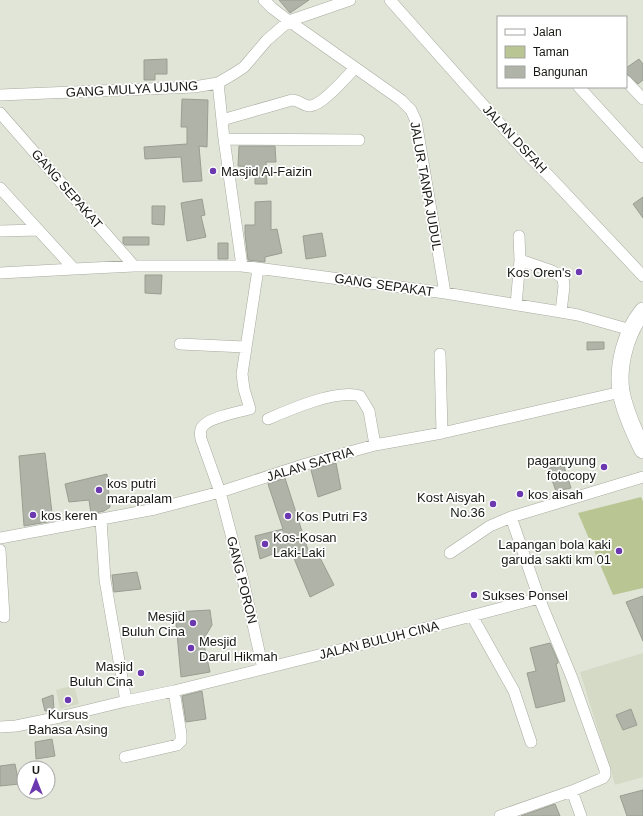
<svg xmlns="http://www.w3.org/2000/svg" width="643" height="816" font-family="Arial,sans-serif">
	<rect width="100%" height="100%" fill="#e1e5d8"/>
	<path fill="#d5dac7" d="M643,653V777L615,785L580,672Z
		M74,685L79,704L60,709L56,690Z"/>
	<path fill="#b9c693" d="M641,497L643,501V588L613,595L578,513Z"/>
	<path fill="#b0b3a7" stroke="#9a9d91" d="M279,0H309L290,13Z
		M167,59V74H155V80H144V60Z
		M639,59L643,64V80L638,84L627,74L626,68Z
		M182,99L208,100L207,147L199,146L202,181L183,182L181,157L145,159L144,147L187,144V127H181Z
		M239,146H275L276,162H266L267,184H255V167L238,166Z
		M643,197V218L633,204Z
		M202,199L205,215L201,216L206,237L187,241L181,203Z
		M271,201V230L277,229L282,253L265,257V262L248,260L245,234V225H255V202Z
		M152,206H165L164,225L152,224Z
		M322,233L326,256L306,259L303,236Z
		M123,237H149V245H125L123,243Z
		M218,243H228V259H218Z
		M145,275H162L161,294L145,293Z
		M587,342H604V349L587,350Z
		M45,453L53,521L24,526L19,456Z
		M336,463L341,489L318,497L311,470Z
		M563,463L571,488L556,491L548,469Z
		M107,474L110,507L104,511L91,514L89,500L69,502L65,484Z
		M285,478L309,553L316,550L334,585L310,597L293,556H291L288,548L260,559L255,536L283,529L268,484Z
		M137,572L141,589L114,592L112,575Z
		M643,596V641L626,602Z
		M210,610L212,625L203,640L210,672L181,677L175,612Z
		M550,643L558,661V663L556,664L565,701L536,708L527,673L536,671L530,648Z
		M202,691L206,719L186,722L182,696Z
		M53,695L54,710L45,711L42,699Z
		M631,709L637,725L623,730L616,715Z
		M52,739L55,756L36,759L35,742Z
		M15,764L19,784L0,786V766Z
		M643,790V816H627L620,796Z
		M555,804L560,816H521Z"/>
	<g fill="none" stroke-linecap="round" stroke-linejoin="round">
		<g stroke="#a7ab9f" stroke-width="12">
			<path id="minor" d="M264,0L272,8L289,21L401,100L411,110L416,121L445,293
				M390,0L526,153L552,179L643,276
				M626,81L643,99
				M218,83L224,139L242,266
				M579,87L643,157
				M0,95L194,87L218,83L235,73L244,67L267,40L289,21L350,0
				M0,113L134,266
				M222,120L292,100C299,100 303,106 310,106C323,105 346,77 355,68
				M224,139L359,140
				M0,188L74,269L134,266H242L445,293L561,312L578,315L631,330
				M0,231L38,230
				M519,236L520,260L552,271L563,278L564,286L561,312
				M258,269L242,374L244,389L250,409C238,412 212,417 204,425C200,428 200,434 201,439L220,492L244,584L263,669
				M0,273L74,269
				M516,305L520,260
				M180,344L245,347
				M440,354L442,433
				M268,419C291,409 337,389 360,396L369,411L375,445
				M511,517L539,598L572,678L605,770V775L603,778L572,791L581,816
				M101,520L105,580L126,701
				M0,538L155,509L220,492L306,464L375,445L442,433L621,392
				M0,550L4,617
				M450,553L490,526L511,517L643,477
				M472,616L514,691L531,742
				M0,727L16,726L60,717L126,701L174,691L407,633L539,598
				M125,757L177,745L181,741V734L174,691
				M500,816L572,791"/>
		</g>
		<g stroke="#a7ab9f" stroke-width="18">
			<path id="highway" d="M643,311C626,332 617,365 621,392C625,412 634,432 643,450"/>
		</g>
		<use href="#minor" stroke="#fff" stroke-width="11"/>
		<use href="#highway" stroke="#fff" stroke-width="17"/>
	</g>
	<g fill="#6c38af" stroke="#fff" stroke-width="1.5">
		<circle cx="213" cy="171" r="4"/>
		<circle cx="579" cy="272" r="4"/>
		<circle cx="604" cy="467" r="4"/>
		<circle cx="99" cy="490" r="4"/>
		<circle cx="520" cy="494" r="4"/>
		<circle cx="493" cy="504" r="4"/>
		<circle cx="33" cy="515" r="4"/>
		<circle cx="288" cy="516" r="4"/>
		<circle cx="265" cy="544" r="4"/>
		<circle cx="619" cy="551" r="4"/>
		<circle cx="474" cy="595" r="4"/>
		<circle cx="193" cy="623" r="4"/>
		<circle cx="191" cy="648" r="4"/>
		<circle cx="141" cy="673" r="4"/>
		<circle cx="68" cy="700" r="4"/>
	</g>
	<g text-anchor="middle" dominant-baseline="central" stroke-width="3.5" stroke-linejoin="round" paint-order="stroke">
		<g font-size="13" fill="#181914" stroke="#fff">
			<text transform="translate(132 89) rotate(-3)">GANG MULYA UJUNG</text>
			<text transform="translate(515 139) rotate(47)">JALAN DSFAH</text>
			<text transform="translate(426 186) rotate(80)">JALUR TANPA JUDUL</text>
			<text transform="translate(67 189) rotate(49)">GANG SEPAKAT</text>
			<text transform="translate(384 285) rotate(8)">GANG SEPAKAT</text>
			<text transform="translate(310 464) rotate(-17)">JALAN SATRIA</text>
			<text transform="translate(242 580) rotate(76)">GANG PORON</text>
			<text transform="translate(379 640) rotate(-14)">JALAN BULUH CINA</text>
		</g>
		<g font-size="13" fill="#181914" stroke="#fff" text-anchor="start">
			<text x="221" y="171">Masjid Al-Faizin</text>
			<text x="571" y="272" text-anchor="end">Kos Oren's</text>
			<text x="596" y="460" text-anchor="end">pagaruyung<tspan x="596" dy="15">fotocopy</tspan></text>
			<text x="107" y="483">kos putri<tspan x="107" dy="15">marapalam</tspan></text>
			<text x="528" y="494">kos aisah</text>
			<text x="485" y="497" text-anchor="end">Kost Aisyah<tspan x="485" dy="15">No.36</tspan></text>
			<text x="41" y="515">kos keren</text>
			<text x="296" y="516">Kos Putri F3</text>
			<text x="273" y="537">Kos-Kosan<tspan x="273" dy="15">Laki-Laki</tspan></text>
			<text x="611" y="544" text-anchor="end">Lapangan bola kaki<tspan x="611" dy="15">garuda sakti km 01</tspan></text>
			<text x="482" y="595">Sukses Ponsel</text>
			<text x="185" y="616" text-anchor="end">Mesjid<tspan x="185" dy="15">Buluh Cina</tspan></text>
			<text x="199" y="641">Mesjid<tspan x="199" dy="15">Darul Hikmah</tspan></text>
			<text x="133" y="666" text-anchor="end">Masjid<tspan x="133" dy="15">Buluh Cina</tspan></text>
			<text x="68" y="714" text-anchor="middle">Kursus<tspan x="68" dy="15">Bahasa Asing</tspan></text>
		</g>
	</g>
	<rect x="497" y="16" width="130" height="72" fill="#ffffff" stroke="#a3a3a1"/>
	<rect x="505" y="29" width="20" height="6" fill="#ffffff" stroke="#a3a3a1"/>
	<text x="533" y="36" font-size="12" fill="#181914">Jalan</text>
	<rect x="505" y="46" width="20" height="12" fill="#b9c693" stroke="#a3a3a1"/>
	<text x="533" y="56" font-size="12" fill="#181914">Taman</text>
	<rect x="505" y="66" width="20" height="12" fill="#b0b3a7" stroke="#a3a3a1"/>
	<text x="533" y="76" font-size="12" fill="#181914">Bangunan</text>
	<g transform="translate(36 780)"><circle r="19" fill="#ffffff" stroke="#a3a3a1"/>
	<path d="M0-3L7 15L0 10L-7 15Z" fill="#6c38af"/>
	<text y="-6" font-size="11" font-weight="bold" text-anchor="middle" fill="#181914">U</text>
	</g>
</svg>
